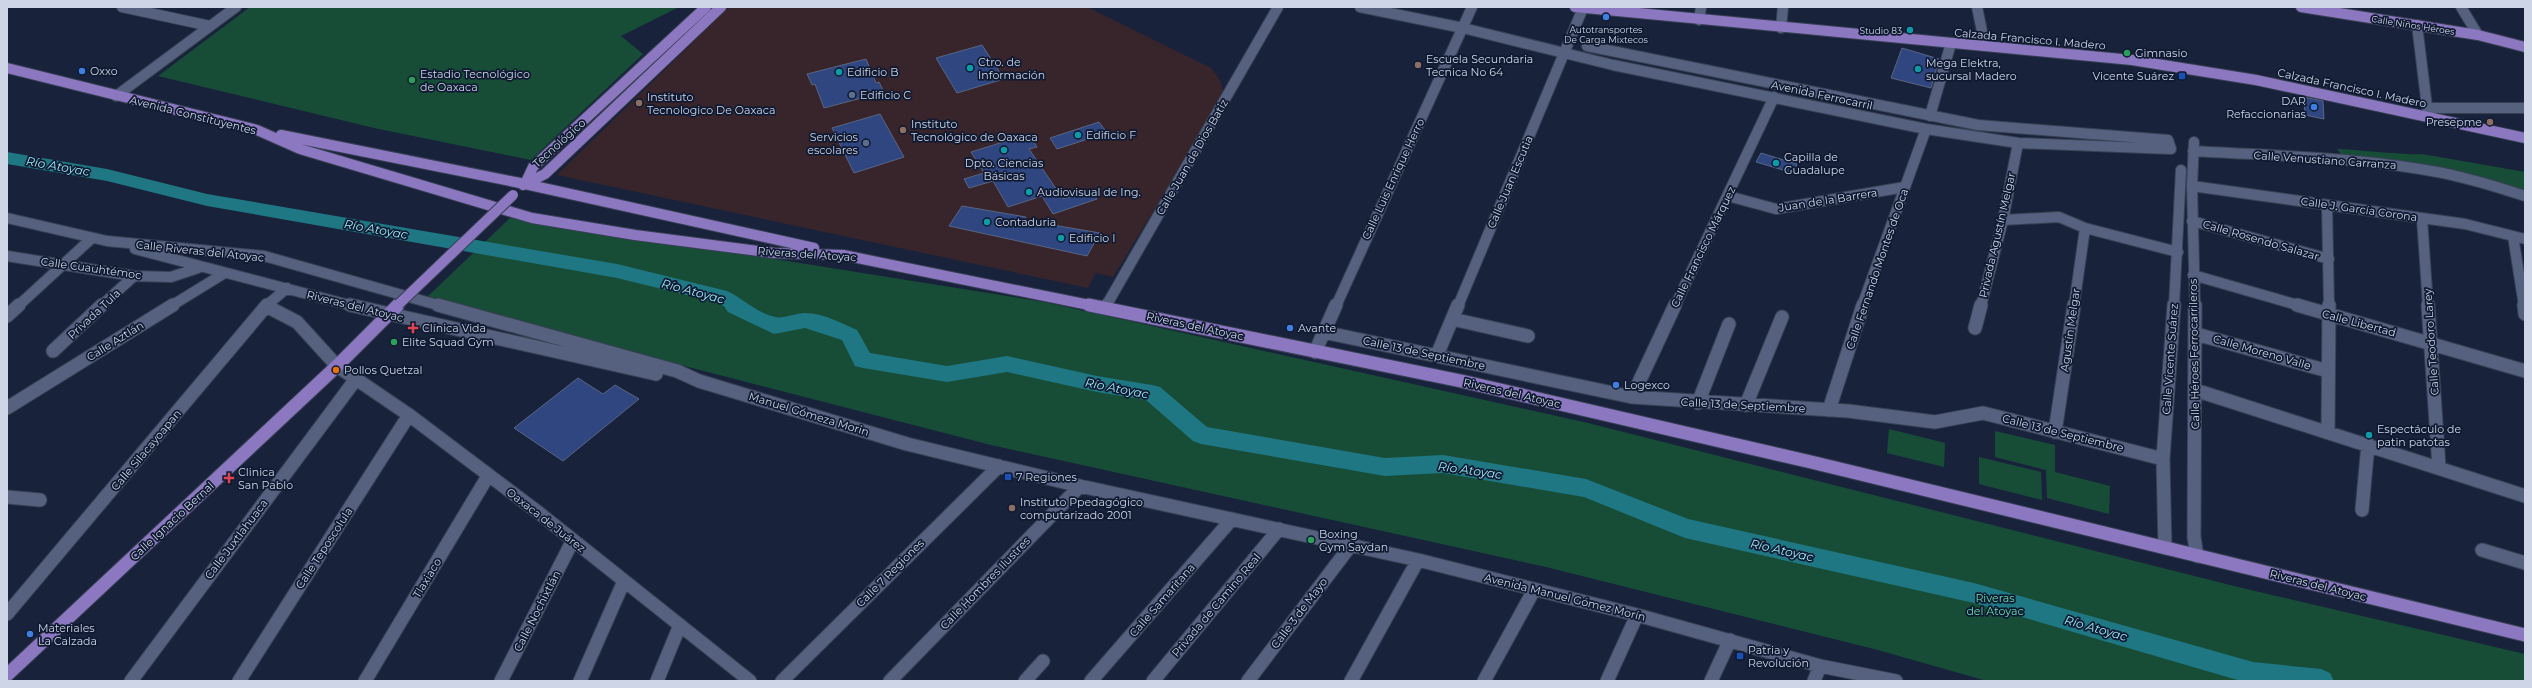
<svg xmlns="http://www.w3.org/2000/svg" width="2532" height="688" font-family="Montserrat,sans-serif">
	<rect width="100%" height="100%" fill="#18233b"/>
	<path fill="#37252b" d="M729,7H1087L1211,68L1220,80L1223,91L1220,102L1113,277L1096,273L1088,288L557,175Z"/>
	<path fill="#174d37" d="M250,7H679L621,36L643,54L531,160L374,128L158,76Z
		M2337,149C2349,149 2416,156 2422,154L2525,172V193L2500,184L2426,165L2342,155Z
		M511,217L1044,302L1588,423L2238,587L2525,654V681H1987L1878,650L1546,567L991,445L425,299Z
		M1889,429L1945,443L1944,467L1887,453Z
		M1995,431L2055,445V472L2110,486L2109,514L2047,498L2046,470L1995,457Z
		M1979,457L2041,472L2042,500L1979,484Z"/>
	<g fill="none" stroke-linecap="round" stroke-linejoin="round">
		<path fill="#1e7783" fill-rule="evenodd" d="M7,152L107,169L207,194L617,264L727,291C743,298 756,313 775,317C783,319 796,313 805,313C823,313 841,323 857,330L870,353L947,366L1007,356L1097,376L1152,385L1160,387L1207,427L1385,458L1443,455L1586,479L1688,519L1974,583L2253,662L2321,669L2330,673L2334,681H2241L1974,603L1685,538L1584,497L1443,473L1385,476L1201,444L1193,441L1146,400L1097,392L1007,372L947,382L863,368L855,366L842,340L805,328L774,334L728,312L724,306L715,302L617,278L207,206L107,181L7,164Z"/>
	</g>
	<path fill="#2f4680" stroke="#586582" d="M982,45L1004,79L957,93L936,58Z
		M1902,48L1939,59L1931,88L1891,78Z
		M866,59L876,83L879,82L884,92L824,108L815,84L812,85L807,74Z
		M2304,97L2323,101L2324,119L2305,115Z
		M880,114L904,157L854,173L832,128Z
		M1099,122L1107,133L1057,149L1050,138Z
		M1029,134L1037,147L1029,149L1063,199L1091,190L1097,199L1053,214L1042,196L1008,207L993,181L969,188L964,179L984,173L971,152Z
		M1761,153L1797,164L1793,173L1756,162Z
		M962,206L1026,217L1024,220L1100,233L1087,256L949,226Z
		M578,378L603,394L615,385L639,399L563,461L514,428Z"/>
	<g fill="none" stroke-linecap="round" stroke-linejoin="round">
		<g stroke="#384054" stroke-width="12">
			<path id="minor-far1" d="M122,7L210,26
				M1360,7L1463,28L1613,65L1926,129L2018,143L2171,149L2168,140L1978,125L1587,46
				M1977,7L1985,46
				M2461,7L2478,35
				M1699,20L1701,7
				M2417,25L2428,115
				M1781,28L1783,7
				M116,96L236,7
				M2429,108H2525
				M1930,116L1951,43
				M2194,142L2192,186L2195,306
				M2193,151C2276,156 2361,157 2443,173C2471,179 2498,187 2525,196
				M2192,186L2465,224L2525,239
				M1728,196L1776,209L1905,187
				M2327,205L2329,306
				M7,218L107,241L264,256L441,306
				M2422,218L2428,306
				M2003,220L2059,217L2085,228L2178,252
				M2192,221L2329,259
				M2513,236L2524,306
				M135,249L353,306
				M7,256L134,276L171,277L198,268
				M2193,275L2301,306
				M18,306L92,238
				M101,306L134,276
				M171,306L223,274
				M266,306L287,288
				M1106,306L1278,7
				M1336,306L1472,7
				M1458,306L1583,8
				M1675,306L1774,97
				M1862,306L1926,129
				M1981,306L2003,220L2018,143
				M2074,306L2085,228
				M2174,306L2181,170"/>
		</g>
		<g stroke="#384054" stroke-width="15">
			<path id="minor" d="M350,305L656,374
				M438,305L677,371L699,381L907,444L1080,486L1418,560L1637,615L1820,666L1896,681
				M2195,305L2194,537L2197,556
				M2297,305L2525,371
				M2428,305L2439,467
				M2524,305L2525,314
				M266,306L297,322L337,366L409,415L539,513L750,681
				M1106,307L1107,305
				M7,316L19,305
				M1452,319L1528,336
				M1975,328L1981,305
				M1323,332L1632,397L1848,411L1935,422L1983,413L2163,459
				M2196,334L2328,371
				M53,351L102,305
				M1315,352L1336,305
				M1437,355L1458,305
				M2195,390L2525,496
				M1632,397L1675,305
				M1698,403L1729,324
				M1746,405L1782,317
				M7,408L173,305
				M1829,410L1863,305
				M2328,431L2329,305
				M2055,432L2074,305
				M7,497L40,500
				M2362,510L2368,444
				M2165,548L2163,459L2174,305
				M2482,550L2525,563
				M7,614L267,305
				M131,681L356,379
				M239,681L409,415
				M365,681L488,476
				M501,681L573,540
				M580,681L624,581
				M657,681L680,625
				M782,681L999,466
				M890,681L1080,486
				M1025,681L1043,661
				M1091,681L1232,519
				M1153,681L1279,529
				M1248,681L1351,545
				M1351,681L1418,560
				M1484,681L1534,590
				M1607,681L1637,615
				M1711,681L1730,640
				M1814,681L1820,666"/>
		</g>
		<g stroke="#384054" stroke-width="12">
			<path id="major-far1" d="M1575,7L2132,60L2256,80L2525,138
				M2301,7L2478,35L2525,47
				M7,68L257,130L300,149L532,218L635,235L774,253L843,255L1094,306
				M281,135L525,184L814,248
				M525,184L533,167L706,7
				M523,185L545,174L721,7
				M397,306L399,304"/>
		</g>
		<g stroke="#384054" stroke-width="15">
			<path id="major" d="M1089,305L1461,381L1811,462L2525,635
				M7,675L337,366L398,305"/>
		</g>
		<use href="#minor-far1" stroke="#55617e" stroke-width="10"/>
		<use href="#minor" stroke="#55617e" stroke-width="13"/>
		<use href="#major-far1" stroke="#8c78c1" stroke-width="10"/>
		<use href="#major" stroke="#8c78c1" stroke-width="13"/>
		<g stroke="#384054" stroke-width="12" stroke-linecap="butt">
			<path id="major-bridge" d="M399,304L513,195"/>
		</g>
		<use href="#major-bridge" stroke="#8c78c1" stroke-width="10"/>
	</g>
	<g fill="#3f7fe0" stroke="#0f1931" stroke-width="1.5">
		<circle cx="1606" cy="17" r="4"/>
		<circle cx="82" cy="71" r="4"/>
		<circle cx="2314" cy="107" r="4"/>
		<circle cx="1290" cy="328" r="4"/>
		<circle cx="1616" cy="385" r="4"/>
		<circle cx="30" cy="634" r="4"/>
	</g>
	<g fill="#0f9aa8" stroke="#0f1931" stroke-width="1.5">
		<circle cx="1910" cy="30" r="4"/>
		<circle cx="970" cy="68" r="4"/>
		<circle cx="1918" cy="69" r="4"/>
		<circle cx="839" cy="72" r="4"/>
		<circle cx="1078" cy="135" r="4"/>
		<circle cx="1004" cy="150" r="4"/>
		<circle cx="1776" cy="163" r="4"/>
		<circle cx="1029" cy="192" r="4"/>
		<circle cx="987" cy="222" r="4"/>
		<circle cx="1061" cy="238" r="4"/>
		<circle cx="2369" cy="435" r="4"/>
	</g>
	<g fill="#2e9e5b" stroke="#0f1931" stroke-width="1.5">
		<circle cx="2127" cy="53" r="4"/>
		<circle cx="412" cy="80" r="4"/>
		<circle cx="394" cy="342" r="4"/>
		<circle cx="1311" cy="540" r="4"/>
	</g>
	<g fill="#8d6e63" stroke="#0f1931" stroke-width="1.5">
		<circle cx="1418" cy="65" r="4"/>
		<circle cx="639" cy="103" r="4"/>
		<circle cx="2490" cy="122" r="4"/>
		<circle cx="903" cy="130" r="4"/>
		<circle cx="1012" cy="508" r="4"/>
	</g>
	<g fill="#1a4fb4" stroke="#0f1931" stroke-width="1.5">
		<rect x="2178" y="72" width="8" height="8" rx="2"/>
		<rect x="1004" y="473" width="8" height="8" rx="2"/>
		<rect x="1736" y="652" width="8" height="8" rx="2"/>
	</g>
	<g fill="#5c6f8a" stroke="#0f1931" stroke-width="1.5">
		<circle cx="852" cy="95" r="4"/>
		<circle cx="866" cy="143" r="4"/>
	</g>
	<g fill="#e0444e" stroke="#0f1931" stroke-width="1.5">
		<path d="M411 322h4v4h4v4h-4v4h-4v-4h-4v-4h4z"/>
		<path d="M227 472h4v4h4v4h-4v4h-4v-4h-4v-4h4z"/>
	</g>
	<circle fill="#e8710a" stroke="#0f1931" stroke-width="1.5" cx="336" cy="370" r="4"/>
	<g text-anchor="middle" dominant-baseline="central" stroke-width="3.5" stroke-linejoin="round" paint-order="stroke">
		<g font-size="9" fill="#cdd5e6" stroke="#0f1931">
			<text transform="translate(2413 25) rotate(9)">Calle Niños Héroes</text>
		</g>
		<g font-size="9" fill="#cdd5e6" stroke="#0f1931">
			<text x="1606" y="29">Autotransportes<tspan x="1606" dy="10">De Carga Mixtecos</tspan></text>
			<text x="1902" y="30" text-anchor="end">Studio 83</text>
		</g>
		<g font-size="11" fill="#cdd5e6" stroke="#0f1931">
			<text transform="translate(2030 39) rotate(5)">Calzada Francisco I. Madero</text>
			<text transform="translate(2352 88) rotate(12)">Calzada Francisco I. Madero</text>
			<text transform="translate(1822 95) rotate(12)">Avenida Ferrocarril</text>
			<text transform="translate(193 115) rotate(14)">Avenida Constituyentes</text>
			<text transform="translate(559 143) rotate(-42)">Tecnológico</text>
			<text transform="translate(1192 157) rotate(-60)">Calle Juan de Dios Batiz</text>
			<text transform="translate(2325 160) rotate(4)">Calle Venustiano Carranza</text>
			<text transform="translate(1393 179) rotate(-65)">Calle Luis Enrique Herro</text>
			<text transform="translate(1510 182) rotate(-67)">Calle Juan Escutia</text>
			<text transform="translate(1828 200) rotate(-9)">Juan de la Barrera</text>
			<text transform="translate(2359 209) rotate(8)">Calle J. García Corona</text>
			<text transform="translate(1997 235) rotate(-77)">Privada Agustín Melgar</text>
			<text transform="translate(2261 240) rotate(16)">Calle Rosendo Salazar</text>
			<text transform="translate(1703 247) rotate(-64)">Calle Francisco Márquez</text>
			<text transform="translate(200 251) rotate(6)">Calle Riveras del Atoyac</text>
			<text transform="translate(807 254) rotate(4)">Riveras del Atoyac</text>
			<text transform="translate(91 268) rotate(8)">Calle Cuauhtémoc</text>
			<text transform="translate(1877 269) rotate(-71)">Calle Fernando Montes de Oca</text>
			<text transform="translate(355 306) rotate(14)">Riveras del Atoyac</text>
			<text transform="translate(94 314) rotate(-43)">Privada Tula</text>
			<text transform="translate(2359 323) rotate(15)">Calle Libertad</text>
			<text transform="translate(1195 326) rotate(12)">Riveras del Atoyac</text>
			<text transform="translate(2070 330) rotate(-82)">Agustín Melgar</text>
			<text transform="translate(115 341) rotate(-32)">Calle Aztlán</text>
			<text transform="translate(2431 342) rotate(-94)">Calle Teodoro Larey</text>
			<text transform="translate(2262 352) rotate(16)">Calle Moreno Valle</text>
			<text transform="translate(1424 353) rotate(12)">Calle 13 de Septiembre</text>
			<text transform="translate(2194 354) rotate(-91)">Calle Héroes Ferrocarrileros</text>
			<text transform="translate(2170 359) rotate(-86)">Calle Vicente Suárez</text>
			<text transform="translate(1512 393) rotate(13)">Riveras del Atoyac</text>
			<text transform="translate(1743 405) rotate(3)">Calle 13 de Septiembre</text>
			<text transform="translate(809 414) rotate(17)">Manuel Gómeza Morin</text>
			<text transform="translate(2063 433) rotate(14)">Calle 13 de Septiembre</text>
			<text transform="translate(146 450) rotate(-50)">Calle Silacayoapan</text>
			<text transform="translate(546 520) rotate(38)">Oaxaca de Juárez</text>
			<text transform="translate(172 521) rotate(-43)">Calle Ignacio Bernal</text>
			<text transform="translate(236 539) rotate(-53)">Calle Juxtlahuaca</text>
			<text transform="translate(324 548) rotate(-57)">Calle Teposcolula</text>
			<text transform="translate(890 573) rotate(-45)">Calle 7 Regiones</text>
			<text transform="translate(427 578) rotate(-59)">Tlaxiaco</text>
			<text transform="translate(985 583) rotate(-46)">Calle Hombres Ilustres</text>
			<text transform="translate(2318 585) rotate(14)">Riveras del Atoyac</text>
			<text transform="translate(1565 597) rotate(14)">Avenida Manuel Gómez Morín</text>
			<text transform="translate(1162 600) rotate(-49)">Calle Samaritana</text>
			<text transform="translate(1216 605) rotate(-50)">Privada de Camino Real</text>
			<text transform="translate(537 611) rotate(-63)">Calle Nochixtlán</text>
			<text transform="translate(1299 613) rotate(-53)">Calle 3 de Mayo</text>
		</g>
		<g font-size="11" fill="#cdd5e6" stroke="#0f1931" text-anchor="start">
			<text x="2135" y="53">Gimnasio</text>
			<text x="1426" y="59">Escuela Secundaria<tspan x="1426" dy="13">Tecnica No 64</tspan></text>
			<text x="978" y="62">Ctro. de<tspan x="978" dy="13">Información</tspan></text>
			<text x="1926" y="63">Mega Elektra,<tspan x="1926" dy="13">sucursal Madero</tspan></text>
			<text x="90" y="71">Oxxo</text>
			<text x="847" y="72">Edificio B</text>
			<text x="420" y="74">Estadio Tecnológico<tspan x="420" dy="13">de Oaxaca</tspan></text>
			<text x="2174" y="76" text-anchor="end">Vicente Suárez</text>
			<text x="860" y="95">Edificio C</text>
			<text x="647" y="97">Instituto<tspan x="647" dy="13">Tecnologico De Oaxaca</tspan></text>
			<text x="2306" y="101" text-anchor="end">DAR<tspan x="2306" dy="13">Refaccionarias</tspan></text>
			<text x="2482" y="122" text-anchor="end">Presepme</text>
			<text x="911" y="124">Instituto<tspan x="911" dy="13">Tecnológico de Oaxaca</tspan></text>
			<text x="1086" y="135">Edificio F</text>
			<text x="858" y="137" text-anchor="end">Servicios<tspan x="858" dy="13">escolares</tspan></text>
			<text x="1784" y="157">Capilla de<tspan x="1784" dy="13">Guadalupe</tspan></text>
			<text x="1004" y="163" text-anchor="middle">Dpto. Ciencias<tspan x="1004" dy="13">Básicas</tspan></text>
			<text x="1037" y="192">Audiovisual de Ing.</text>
			<text x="995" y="222">Contaduria</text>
			<text x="1069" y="238">Edificio I</text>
			<text x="422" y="328">Clínica Vida</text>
			<text x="1298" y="328">Avante</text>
			<text x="402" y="342">Elite Squad Gym</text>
			<text x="344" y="370">Pollos Quetzal</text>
			<text x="1624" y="385">Logexco</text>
			<text x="2377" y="429">Espectáculo de<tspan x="2377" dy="13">patin patotas</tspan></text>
			<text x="238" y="472">Clinica<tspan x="238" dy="13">San Pablo</tspan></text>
			<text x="1016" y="477">7 Regiones</text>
			<text x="1020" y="502">Instituto Ppedagógico<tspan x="1020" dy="13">computarizado 2001</tspan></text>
			<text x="1319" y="534">Boxing<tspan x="1319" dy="13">Gym Saydan</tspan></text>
			<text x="38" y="628">Materiales<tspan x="38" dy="13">La Calzada</tspan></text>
			<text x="1748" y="650">Patria y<tspan x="1748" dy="13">Revolución</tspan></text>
		</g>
		<g font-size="11" fill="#67deab" stroke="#0f1931">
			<text x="1995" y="598">Riveras<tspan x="1995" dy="13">del Atoyac</tspan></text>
		</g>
		<g font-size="12" font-style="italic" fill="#9decf8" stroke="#0f1931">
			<text transform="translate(58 166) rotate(10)">Río Atoyac</text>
			<text transform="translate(376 229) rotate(10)">Río Atoyac</text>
			<text transform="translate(693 291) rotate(15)">Río Atoyac</text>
			<text transform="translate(1117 388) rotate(11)">Río Atoyac</text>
			<text transform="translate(1470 470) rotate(8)">Río Atoyac</text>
			<text transform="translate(1782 550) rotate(13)">Río Atoyac</text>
			<text transform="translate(2096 628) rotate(16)">Río Atoyac</text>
		</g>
	</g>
	<rect width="2532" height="688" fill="none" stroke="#cdd5e6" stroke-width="16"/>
</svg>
